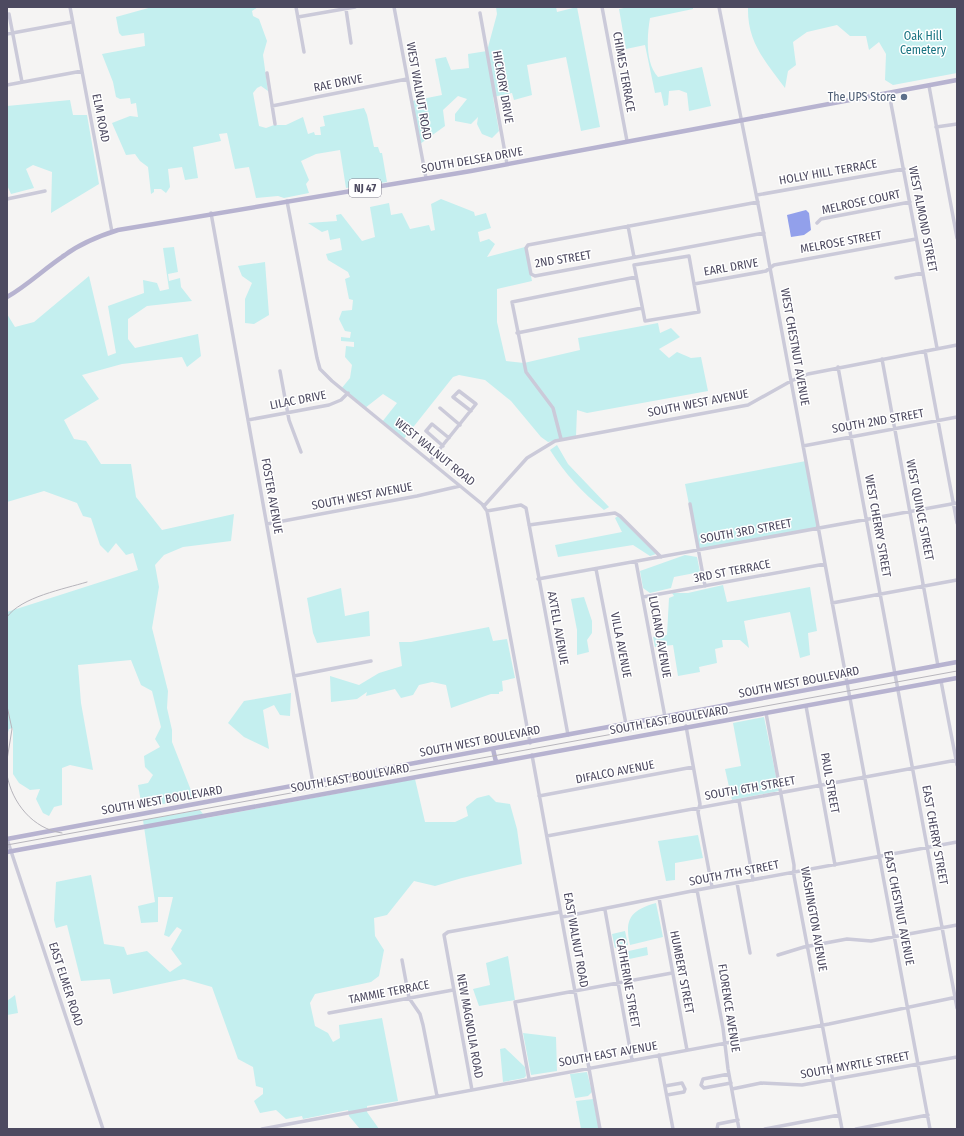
<svg xmlns="http://www.w3.org/2000/svg" width="964" height="1136" font-family="'Fira Sans Condensed',sans-serif">
	<rect width="100%" height="100%" fill="#f5f4f3"/>
	<path fill="#c4efef" d="M152,7H267H258L252,11L253,16L259,19L267,41L263,55L268,91L261,86L257,88L253,93L259,126L266,128L274,125H286L303,117L308,134L314,132L315,135H321L320,127L325,126L323,116L364,108L367,115L374,147H378L380,153H382L387,182L346,188L340,150L316,154L301,161L309,180L306,184L309,193L284,198L278,196L256,198L249,167L235,169L227,133L219,134L221,141L193,147L198,178L185,180L182,167L168,169L170,187L166,193L161,189H154V192L151,194L148,167L140,161L135,154L126,155L112,123L130,116L138,117L136,103L131,104L130,98L120,99L116,97L113,82L102,54L145,46L144,33L122,36L119,33L116,17Z
		M496,7H556L557,12L577,7L600,127L581,131L566,57L527,65L532,95L514,100L512,93L493,97L499,131L492,138L482,134L477,124L478,117L471,124L455,121V114L467,99L458,96L443,110L445,126L420,144L412,101L442,95L435,59L446,57L451,70L469,68L468,54L487,51L497,14Z
		M629,7H693V9L650,18C647,36 645,63 658,77L702,67L711,106L689,111L687,93L679,90L669,91L668,105L664,106L661,92L655,93L645,45L626,49L619,9Z
		M748,7H957V73L893,85L885,80L886,54L879,42L869,50L866,36H850L837,25L807,32L793,42L796,65L788,71L785,88C765,61 747,42 748,7Z
		M70,100L73,115H87L99,184L51,213L52,172L33,165L26,169L34,188L11,194L7,185V106Z
		M441,199L474,212L475,216L486,213L491,228L478,232L480,242L489,239L495,244L487,257L525,247L532,281L497,289V322L506,361L524,363L580,350L578,338L658,323L660,333L671,328L680,337L659,349L669,358L677,352L691,358L701,357L708,391L587,413L577,410L576,436L548,442L541,437L511,401L485,380L459,375L453,377L403,440L382,422L397,403L383,394L365,408L341,389L350,378L352,365L345,357L346,346L354,347V342L341,341V337L350,338L351,332L345,331L339,319L342,311L352,310L353,300L349,299L345,279L350,277L348,272L328,260L326,254L342,250L340,238L330,240L328,230L322,232L308,223L337,221L336,215L341,214L362,241L375,237L370,207L389,203L391,215L402,213L410,229L429,225L431,231L435,230L431,204Z
		M174,247L178,272L168,274L169,281L180,278L181,287L192,301L147,306L128,319V339L135,348L198,334L201,356L187,367L182,357L122,364L82,375L99,399L64,420L74,439L86,441L101,464H131L136,497L162,530L234,514L231,541L183,547L164,555L155,565L159,587L152,628L168,691L167,708L172,730V742L194,798L142,808L138,785L148,783L153,775L145,767L144,756L160,747L155,739L161,727L152,691L141,685L131,660L78,665L81,703L93,770L70,765L62,768V805L54,807L49,816L43,813L36,799L40,789L30,790L19,783L13,774V728L9,729L7,736V612L138,570L133,553L126,555L116,543L108,553L100,545L91,518L83,516L77,503L44,491L7,502V314L15,327L34,322L89,276L108,356L116,353L108,306L144,293L143,280L157,283L160,291L169,289L163,248Z
		M265,262L269,315L254,324L245,323V299L252,283L242,276L238,266Z
		M557,445L568,464L609,507L604,510C581,491 566,475 550,450Z
		M806,461L819,528L698,550L685,484Z
		M618,516L656,554L650,556L633,545L558,557L555,545L622,532L615,518Z
		M685,555L697,557L700,572L674,577L671,588L650,593L643,588L640,571Z
		M723,585L727,602L810,587L817,631L808,633L810,655L800,658L790,612L744,621L749,648L740,640H722L723,647L715,649L717,663L699,667L700,672L678,676L673,645L655,647L653,637L667,635L669,598L674,596L672,593H688Z
		M341,588L345,616L369,611L370,636L317,643L313,633L307,598Z
		M584,597L592,621V633L587,640L589,652L577,655V630L571,599Z
		M489,627L493,641L507,639L515,678L502,681L503,691L499,692V694H491L451,708L446,685L432,682L419,685L413,695L401,698L395,689L366,696L367,692L357,699L331,702L330,676L359,685L379,673L402,666L399,642H411Z
		M291,693L290,716L280,715L274,705L263,710L269,749L244,737L228,723L244,701Z
		M764,717L779,791L732,800L725,769L741,766L733,723Z
		M415,779L425,822H455L468,816L466,807L477,798L489,795L496,802L510,804L517,829L522,864L462,878L435,886L414,881L387,915L374,918L375,936L384,950L379,976L371,982L315,994L310,1003L315,1026L328,1033L333,1042L340,1038L339,1025L382,1018L398,1101L367,1106V1112L379,1129H360L349,1116L348,1110L303,1119L302,1116L286,1119L276,1110L260,1113L254,1101L263,1094V1088L256,1086L253,1067L238,1059L212,987L184,979L113,994L110,979L81,981L67,925L56,928L54,920L56,882L91,875L104,944L124,947L127,955L147,951L170,972L182,964L171,949L182,930L177,927L169,937L164,935L173,897H158V922L141,923L138,906L155,902L143,820L200,810L206,818Z
		M698,835L703,858L675,863V880L666,881L658,841Z
		M656,903L663,937L630,945C624,919 631,910 656,903Z
		M625,931L628,945L615,948L612,934Z
		M647,947L648,955L620,961L618,950L623,949L624,952Z
		M508,956L515,1000L479,1006L473,989L490,985L486,963Z
		M15,995L18,1013L7,1015V1001Z
		M523,1033L556,1037L557,1071L531,1075Z
		M505,1048L525,1067L526,1076L524,1078L503,1082L500,1049Z
		M587,1072L592,1092L588,1096L575,1098L570,1074Z
		M593,1099L599,1129H581L576,1101Z"/>
	<path fill="#92a0eb" d="M806,210L809,213L811,230L804,235L791,237L787,215Z"/>
	<g fill="none" stroke-linecap="round" stroke-linejoin="round">
		<path stroke="#cbcad9" stroke-width="3.5" d="M70,7L112,232
			M296,7L304,52
			M394,7L426,178
			M602,7L627,141
			M719,7L760,214L930,1129
			M346,9L351,43
			M480,13L507,164
			M9,14L22,82
			M298,17L355,7
			M7,34L72,22
			M267,73L275,124
			M7,85L82,71
			M929,86L957,238
			M889,93L937,348
			M272,106L407,79
			M936,127L957,124
			M757,195L904,169
			M7,199L45,191
			M287,201L317,358L320,369L332,381L482,504L487,511L530,743
			M758,202L528,245L526,248L531,274L535,276L764,233
			M211,213L313,783
			M817,223L821,219L910,202
			M628,226L634,257
			M689,256L699,312L645,321L634,265Z
			M896,278L923,273
			M694,284L766,271L774,265L916,239
			M517,333L642,308
			M925,351L957,523
			M882,359L938,666
			M838,367L957,1008
			M280,371L289,420L301,452
			M440,408L460,425
			M248,420L329,405L341,400L348,393
			M561,439L553,408L526,372L512,302L636,277
			M443,446L426,431L432,424L449,438
			M803,446L957,417
			M430,461L476,404L459,391L453,397L471,411
			M690,504L705,586
			M484,506L527,458L555,441L748,405L791,381L808,374L957,345
			M487,511L521,505L526,508L568,735
			M267,524L417,496L460,486
			M529,525L615,513L620,516L661,557
			M636,562L665,717
			M596,569L626,724
			M538,579L957,503
			M643,597L825,564
			M832,603L957,580
			M294,676L371,661
			M941,681L957,765
			M806,706L835,865
			M766,713L794,865V876L842,1129
			M686,726L700,804L698,812L712,887
			M532,755L600,1129
			M539,796L693,767
			M739,801L753,880
			M547,836L957,760
			M7,839L103,1129
			M737,883L750,953
			M697,890L723,1028L728,1069L739,1129
			M659,898L687,1050
			M605,910L632,1060
			M562,917L697,890L957,842
			M778,955L804,947L847,939L871,941L957,925
			M402,960L409,998L420,1014L423,1025L437,1096
			M329,1013L453,990
			M659,1055L673,1129
			M729,1074L703,1079L701,1085L704,1088L731,1083
			M529,1079L515,1002L672,973
			M665,1086L682,1083L685,1089L684,1092L667,1095
			M732,1089L761,1083L802,1085L957,1057
			M472,1090L444,935L448,932L560,912
			M262,1129L829,1024L957,997
			M717,1129L718,1124L738,1120
			M765,1129L839,1115
			M856,1129L928,1115"/>
		<path stroke="#b7b3d0" stroke-width="4.5" d="M7,297C28,285 45,268 65,255C81,243 99,236 118,230L471,171L957,80
			M493,749L496,762
			M7,839L957,662
			M7,852L957,678"/>
		<path stroke="#b7b5bc" stroke-width="1" d="M7,617C21,597 64,589 87,582
			M7,706L12,729L7,760
			M7,775C12,803 33,829 62,833
			M7,845L957,671"/>
	</g>
	<circle fill="#5c6f8a" stroke="#fff" stroke-width="1.5" cx="904" cy="97" r="4"/>
	<g text-anchor="middle" dominant-baseline="central" stroke-width="3" stroke-linejoin="round" paint-order="stroke">
		<rect fill="#fff" stroke="#828090" stroke-width="1" x="349" y="179" width="32" height="18" rx="3"/>
		<g font-size="11" font-weight="bold" fill="#4d4a60">
			<text x="365" y="188">NJ 47</text>
		</g>
		<g font-size="12" fill="#1a7482" stroke="#fff">
			<text x="923" y="36">Oak Hill<tspan x="923" dy="14">Cemetery</tspan></text>
		</g>
		<g font-size="12" fill="#4d4a60" stroke="#fff">
			<text transform="translate(624 72) rotate(80)">CHIMES TERRACE</text>
			<text transform="translate(338 83) rotate(-11)">RAE DRIVE</text>
			<text transform="translate(503 87) rotate(80)">HICKORY DRIVE</text>
			<text transform="translate(419 91) rotate(80)">WEST WALNUT ROAD</text>
			<text transform="translate(101 118) rotate(79)">ELM ROAD</text>
			<text transform="translate(472 160) rotate(-10)">SOUTH DELSEA DRIVE</text>
			<text transform="translate(828 172) rotate(-10)">HOLLY HILL TERRACE</text>
			<text transform="translate(861 202) rotate(-12)">MELROSE COURT</text>
			<text transform="translate(923 219) rotate(79)">WEST ALMOND STREET</text>
			<text transform="translate(841 242) rotate(-10)">MELROSE STREET</text>
			<text transform="translate(563 259) rotate(-9)">2ND STREET</text>
			<text transform="translate(731 267) rotate(-10)">EARL DRIVE</text>
			<text transform="translate(795 347) rotate(80)">WEST CHESTNUT AVENUE</text>
			<text transform="translate(298 400) rotate(-11)">LILAC DRIVE</text>
			<text transform="translate(698 403) rotate(-11)">SOUTH WEST AVENUE</text>
			<text transform="translate(878 421) rotate(-10)">SOUTH 2ND STREET</text>
			<text transform="translate(435 452) rotate(39)">WEST WALNUT ROAD</text>
			<text transform="translate(272 496) rotate(80)">FOSTER AVENUE</text>
			<text transform="translate(362 496) rotate(-11)">SOUTH WEST AVENUE</text>
			<text transform="translate(920 510) rotate(79)">WEST QUINCE STREET</text>
			<text transform="translate(878 526) rotate(80)">WEST CHERRY STREET</text>
			<text transform="translate(746 531) rotate(-10)">SOUTH 3RD STREET</text>
			<text transform="translate(732 571) rotate(-11)">3RD ST TERRACE</text>
			<text transform="translate(558 628) rotate(80)">AXTELL AVENUE</text>
			<text transform="translate(660 637) rotate(80)">LUCIANO AVENUE</text>
			<text transform="translate(621 645) rotate(79)">VILLA AVENUE</text>
			<text transform="translate(799 682) rotate(-11)">SOUTH WEST BOULEVARD</text>
			<text transform="translate(669 720) rotate(-10)">SOUTH EAST BOULEVARD</text>
			<text transform="translate(480 741) rotate(-11)">SOUTH WEST BOULEVARD</text>
			<text transform="translate(615 772) rotate(-11)">DIFALCO AVENUE</text>
			<text transform="translate(350 778) rotate(-10)">SOUTH EAST BOULEVARD</text>
			<text transform="translate(830 783) rotate(80)">PAUL STREET</text>
			<text transform="translate(750 788) rotate(-10)">SOUTH 6TH STREET</text>
			<text transform="translate(162 800) rotate(-10)">SOUTH WEST BOULEVARD</text>
			<text transform="translate(935 835) rotate(80)">EAST CHERRY STREET</text>
			<text transform="translate(734 873) rotate(-11)">SOUTH 7TH STREET</text>
			<text transform="translate(899 908) rotate(79)">EAST CHESTNUT AVENUE</text>
			<text transform="translate(814 919) rotate(80)">WASHINGTON AVENUE</text>
			<text transform="translate(576 940) rotate(80)">EAST WALNUT ROAD</text>
			<text transform="translate(682 972) rotate(79)">HUMBERT STREET</text>
			<text transform="translate(628 983) rotate(80)">CATHERINE STREET</text>
			<text transform="translate(66 984) rotate(72)">EAST ELMER ROAD</text>
			<text transform="translate(389 992) rotate(-11)">TAMMIE TERRACE</text>
			<text transform="translate(729 1008) rotate(81)">FLORENCE AVENUE</text>
			<text transform="translate(470 1026) rotate(80)">NEW MAGNOLIA ROAD</text>
			<text transform="translate(608 1054) rotate(-10)">SOUTH EAST AVENUE</text>
			<text transform="translate(855 1065) rotate(-10)">SOUTH MYRTLE STREET</text>
		</g>
		<g font-size="12" fill="#4e5e75" stroke="#fff" text-anchor="end">
			<text x="896" y="97">The UPS Store</text>
		</g>
	</g>
	<rect width="964" height="1136" fill="none" stroke="#4d4a60" stroke-width="16"/>
</svg>
